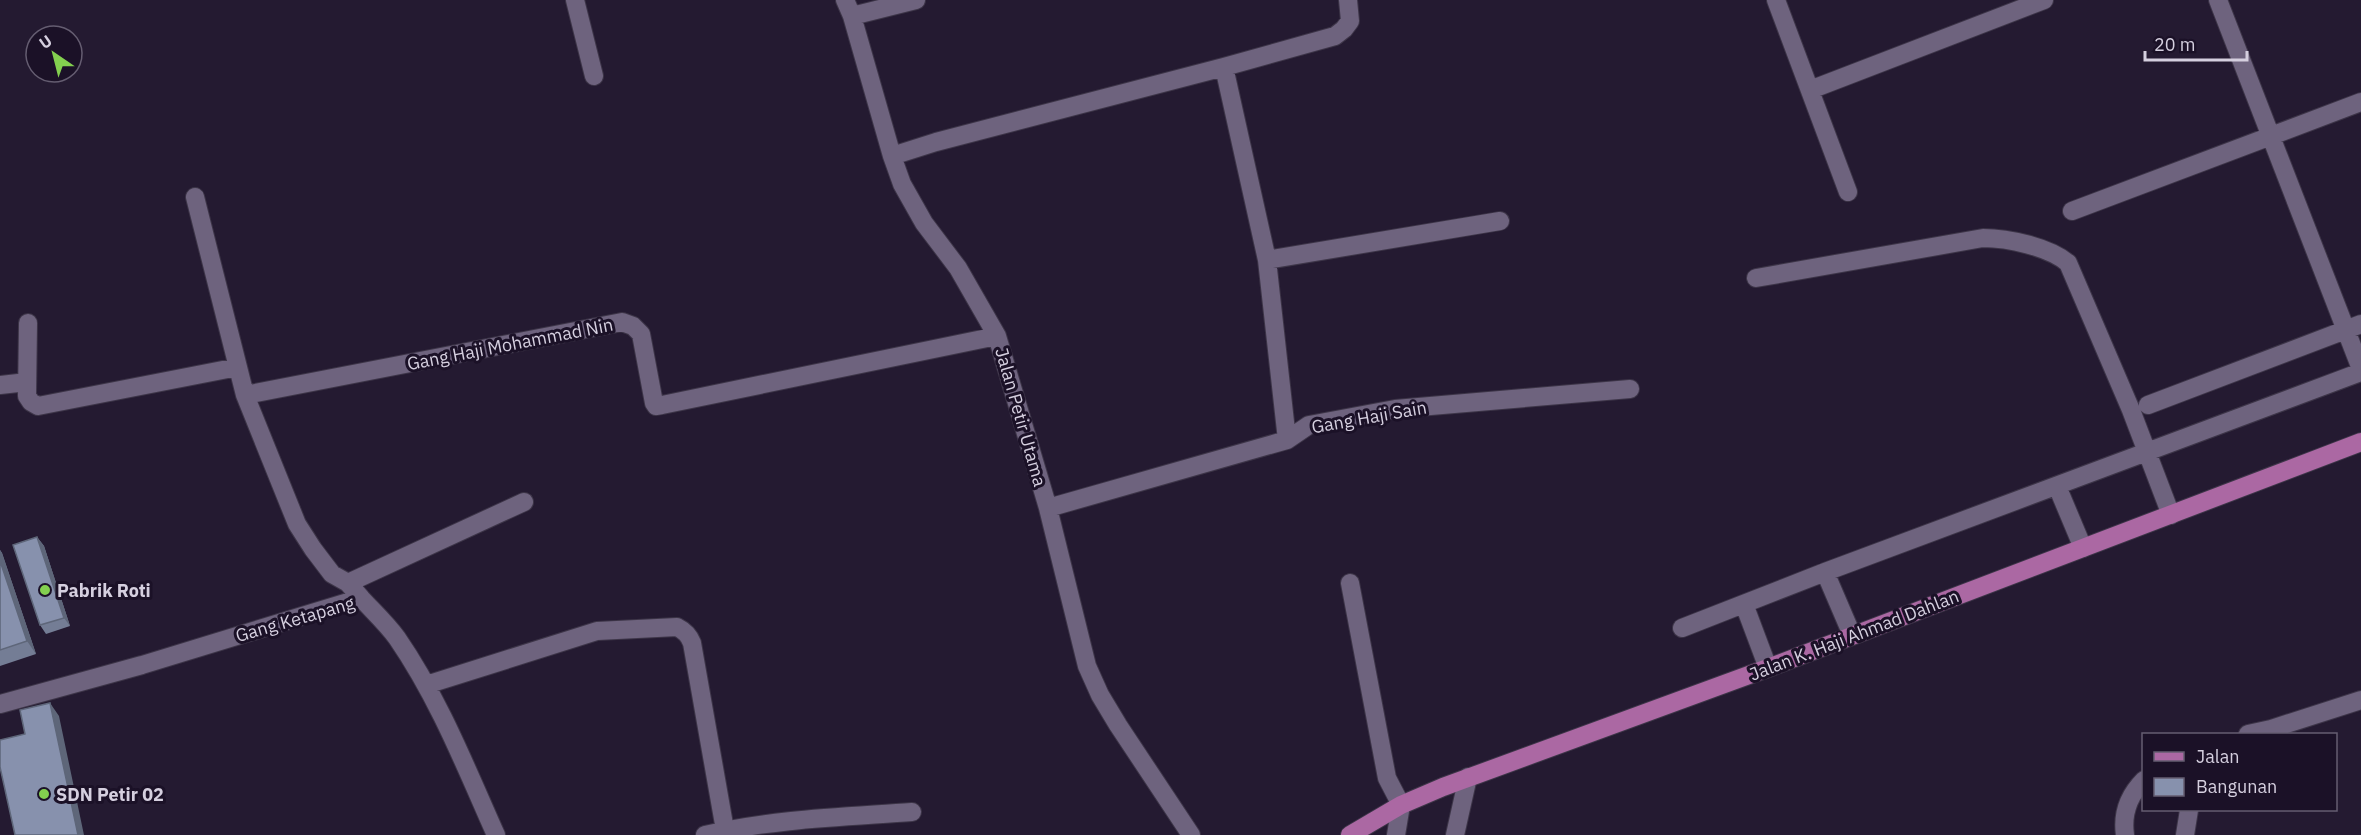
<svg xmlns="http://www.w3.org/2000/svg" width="2361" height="835" font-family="'IBM Plex Sans',sans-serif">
	<rect width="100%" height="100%" fill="#241a31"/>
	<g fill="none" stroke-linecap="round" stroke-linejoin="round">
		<g stroke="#3d3548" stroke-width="20">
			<path id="minor" d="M575,0L594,76
				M845,0L852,16L892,156L902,184L924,223L958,268L997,336L1048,508L1087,666L1100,695L1118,725L1191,835
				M1776,0L1848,192
				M2218,0L2361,369
				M852,16L916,0
				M1224,67L1267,260L1287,440
				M1810,90L2044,0
				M892,156L936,142L1224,67L1335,36L1344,29L1350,21L1348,0
				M195,197L245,395L297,524L313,549L332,574L348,583L361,598
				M2072,211L2361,102
				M1267,260L1500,221
				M1756,278L1983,238C2008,238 2049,247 2068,263L2131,410L2171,515
				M28,323L27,396L31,402L38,406L238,367
				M0,385L27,382
				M245,395L622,322L633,326L641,334L654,403L656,406L662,405L997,336
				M2148,405L2361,324
				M2057,486L2083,548
				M1048,508L1287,440L1309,425L1395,409L1630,389
				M1825,572L1852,635
				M348,583L524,502
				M1350,583L1387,778L1401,805L1396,835
				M1744,604L1768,668
				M1682,628L1825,572L2361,372
				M426,685L597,631L677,627C685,631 689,635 692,643L725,830
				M0,704L142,665L361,598C373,611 387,624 397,638C439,699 466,768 496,835
				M2248,734L2271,729L2361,700
				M705,835C772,819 843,817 912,812
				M1455,835L1468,777
				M2125,835C2122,814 2129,795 2144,780
				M2185,835L2189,810"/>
		</g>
		<g stroke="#3d3548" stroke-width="20">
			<path id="major" d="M1350,835L1401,805L1443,787L1768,668L2361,442"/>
		</g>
		<use href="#minor" stroke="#6e637e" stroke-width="18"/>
		<use href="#major" stroke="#ab68a3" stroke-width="18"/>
	</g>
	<path fill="#747d95" d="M37,537L44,546L70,626L46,634L40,625Z
		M0,550L2,553L36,654L0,666Z"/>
	<path fill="#5e6679" d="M37,537L44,546L70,626L64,618Z
		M0,550L2,553L36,654L27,641L0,561Z
		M50,703L59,716L84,835H78Z"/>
	<path fill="#8791ad" stroke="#5e6679" stroke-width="1.5" d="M37,537L64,618L40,625L13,545Z
		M0,561L27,641L0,650Z
		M50,703L78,835H15L0,767V740L25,734L20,710Z"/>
	<g fill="#83d04f" stroke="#1b1127" stroke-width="2">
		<circle cx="45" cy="590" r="6"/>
		<circle cx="44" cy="794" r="6"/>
	</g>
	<g text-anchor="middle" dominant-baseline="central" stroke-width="6" stroke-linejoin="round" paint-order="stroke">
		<g font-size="18" fill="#d5cfdf" stroke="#1b1127">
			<text transform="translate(510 344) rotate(-11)">Gang Haji Mohammad Nin</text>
			<text transform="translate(1021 417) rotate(74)">Jalan Petir Utama</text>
			<text transform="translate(1369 417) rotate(-10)">Gang Haji Sain</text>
			<text transform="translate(295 619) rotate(-16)">Gang Ketapang</text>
			<text transform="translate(1854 635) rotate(-21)">Jalan K. Haji Ahmad Dahlan</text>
		</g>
		<g font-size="18" font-weight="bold" fill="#d5cfdf" stroke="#1b1127" text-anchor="start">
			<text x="57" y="590">Pabrik Roti</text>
			<text x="56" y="794">SDN Petir 02</text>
		</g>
	</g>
	<rect x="2142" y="733" width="195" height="78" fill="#1b1127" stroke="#655d71" stroke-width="1.5"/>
	<rect x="2154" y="752" width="30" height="9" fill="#ab68a3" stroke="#655d71" stroke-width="1.5"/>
	<text x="2196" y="763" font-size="18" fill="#d5cfdf">Jalan</text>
	<rect x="2154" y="778" width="30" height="18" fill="#8791ad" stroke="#655d71" stroke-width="1.5"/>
	<text x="2196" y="793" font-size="18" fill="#d5cfdf">Bangunan</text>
	<g transform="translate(54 54) rotate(325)"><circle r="28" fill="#1b1127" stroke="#655d71" stroke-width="1.5"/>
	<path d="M0-4.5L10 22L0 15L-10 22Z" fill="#83d04f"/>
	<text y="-9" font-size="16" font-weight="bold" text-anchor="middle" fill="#d5cfdf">U</text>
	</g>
	<path d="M2145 51v9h102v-9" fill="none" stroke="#d5cfdf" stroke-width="3"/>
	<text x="2154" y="51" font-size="18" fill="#d5cfdf" stroke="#1b1127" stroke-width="4.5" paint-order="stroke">20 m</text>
</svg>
